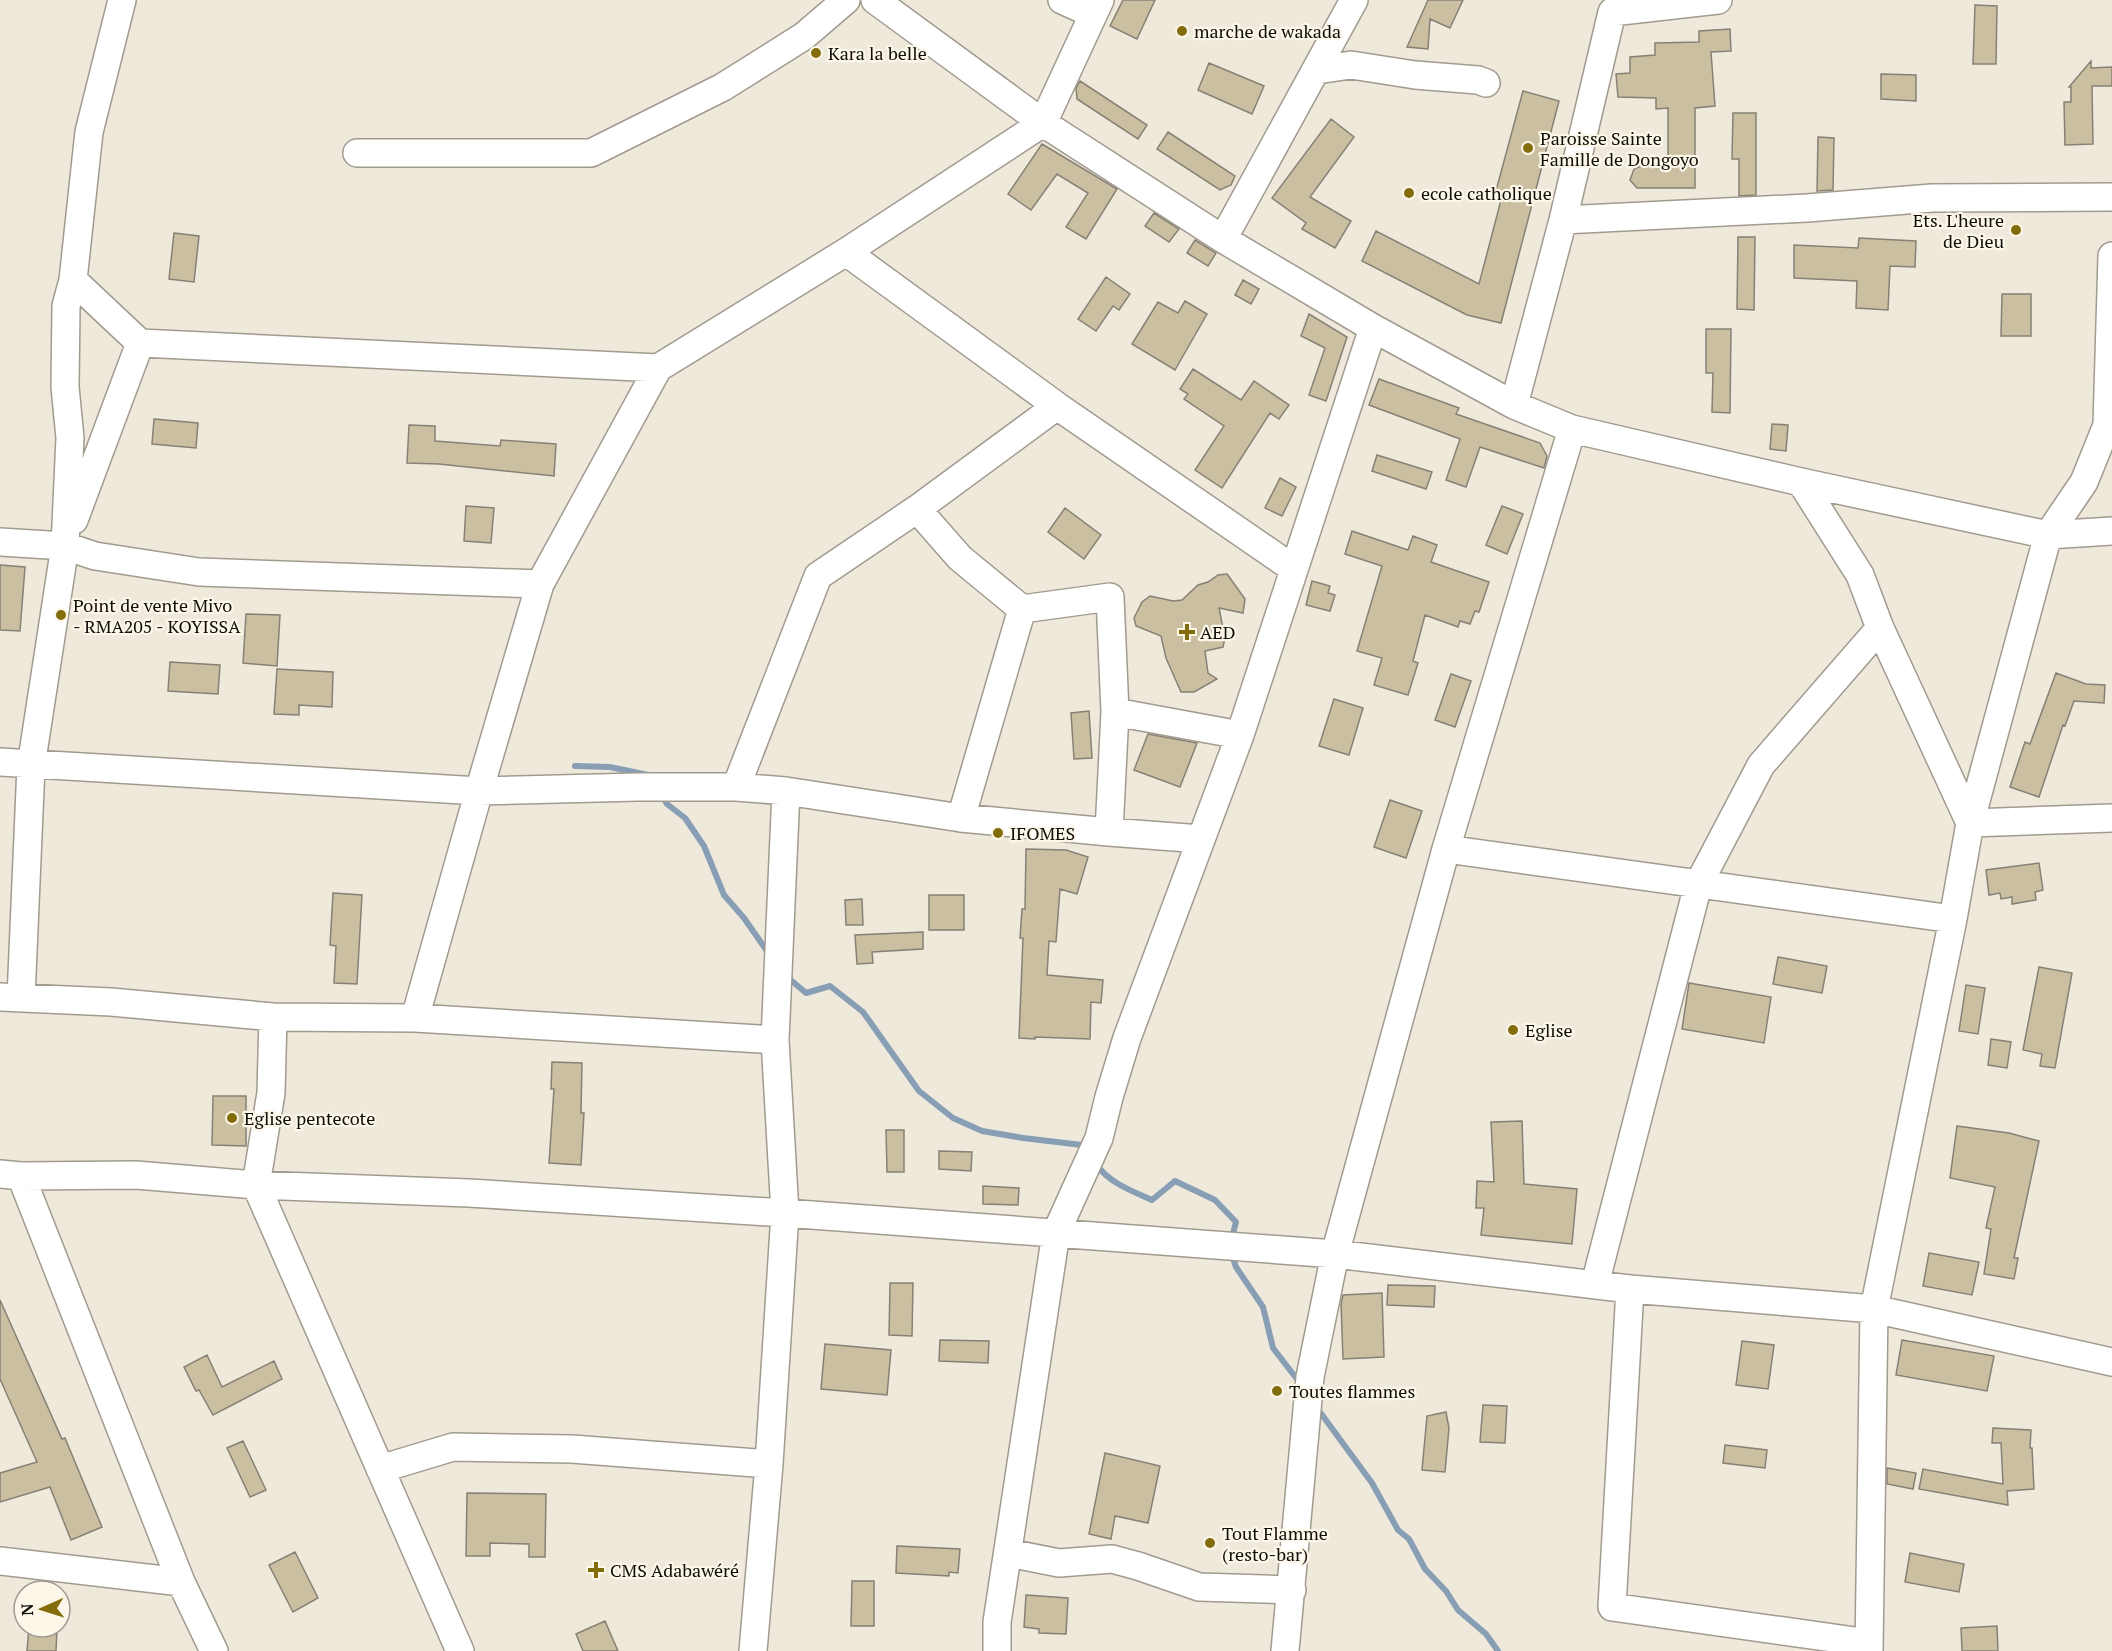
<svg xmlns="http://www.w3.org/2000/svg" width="2112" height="1651" font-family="'PT Serif',serif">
	<rect width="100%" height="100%" fill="#efe9dc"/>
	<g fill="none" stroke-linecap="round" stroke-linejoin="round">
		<path stroke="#889eb5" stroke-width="6" d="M575,766L610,767L648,775
			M662,795L667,804L685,818L704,846L724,895L744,918L769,954
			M786,976L806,993L830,986L863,1012L919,1091L953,1118L982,1131L1023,1138L1082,1145L1085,1148
			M1096,1164C1109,1183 1132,1191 1152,1200L1175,1181L1215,1200L1236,1222L1231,1241
			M1231,1253L1236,1267L1263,1307L1273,1348L1300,1383
			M1317,1408L1372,1483L1398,1530L1409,1539L1425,1569L1446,1591L1458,1610L1486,1634L1498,1651"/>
	</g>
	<path fill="#cbbfa1" stroke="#878175" stroke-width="1.5" d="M1123,0H1155L1137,39L1110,26Z
		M1428,0H1463L1450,28L1430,19L1428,49L1407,47Z
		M1975,5L1997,6L1996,64H1973Z
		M1730,29L1731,51L1711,52L1715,106L1695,108V188H1637L1630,180L1634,169L1641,166L1659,168V163H1668V108L1656,109V98L1618,97L1616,74L1630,73V57L1655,55V43L1699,42V31Z
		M2091,61V68L2112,67V86H2092L2093,144L2065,145L2064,102H2071V87H2069Z
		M1209,63L1264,86L1252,114L1198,90Z
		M1881,74L1916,75V101L1881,99Z
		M1080,81L1147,125L1138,139L1077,99L1076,88Z
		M1523,91L1559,101L1501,323L1467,315L1362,261L1376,231L1479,284L1501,200L1494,198Z
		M1733,113H1756V195L1739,196V159H1732Z
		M1331,119L1354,137L1310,197L1351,221L1335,248L1302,229L1306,223L1272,198Z
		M1168,132L1235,176L1231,185L1220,190L1157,149Z
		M1818,137L1834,138L1833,190L1817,191Z
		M1042,144L1117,189L1086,239L1066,227L1088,193L1057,174L1031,210L1008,194Z
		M1154,213L1179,229L1169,242L1145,226Z
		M174,233L199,236L194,282L169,279Z
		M1738,237H1755L1754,310L1737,309Z
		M1859,238L1916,241L1915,267L1890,266L1888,310L1856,308L1857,281L1794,278V245L1858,248Z
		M1195,240L1216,253L1208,266L1187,253Z
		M1106,277L1130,294L1119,310L1113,306L1096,331L1078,319Z
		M1243,280L1259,289L1251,304L1235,295Z
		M2002,294H2031V336H2001Z
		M1185,301L1207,314L1175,370L1132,344L1158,302L1178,313Z
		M1309,314L1347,337L1326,401L1309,395L1325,348L1301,336Z
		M1706,329H1731L1730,413L1712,412L1713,373H1706Z
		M1193,369L1241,400L1254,381L1289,405L1279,419L1270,413L1222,488L1195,470L1224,426L1184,399L1188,394L1180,389Z
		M1379,379L1459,408L1456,414L1540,443L1547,456L1544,468L1480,447L1466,487L1446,480L1460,439L1369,405Z
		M154,419L198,423L196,448L152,444Z
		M1772,424L1788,425L1786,451L1770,449Z
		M409,425L435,426V441L500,446L501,440L556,444L554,476L439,464L407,463Z
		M1377,455L1432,472L1426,489L1372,471Z
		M1280,478L1296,487L1282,516L1265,508Z
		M466,506L494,508L491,543L464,541Z
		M1502,506L1523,514L1507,554L1486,545Z
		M1065,508L1101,535L1084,559L1048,532Z
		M1352,531L1408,550L1413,536L1437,545L1431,562L1489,582L1479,612L1475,611L1470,624L1460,621L1458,627L1425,615L1413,661L1418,663L1408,695L1374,685L1382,658L1357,651L1382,566L1345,554Z
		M0,565L25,567L20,631L0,630Z
		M1227,574L1245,599L1243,613L1219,608L1225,638L1223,647L1205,651L1208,673L1217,679L1194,692H1181L1166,658L1161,636L1136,626L1134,618L1142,602L1150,596L1173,601L1182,600L1198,585L1208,582L1218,575Z
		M1312,581L1330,586L1328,593L1335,595L1330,611L1306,605Z
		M246,614L280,615L277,666L243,663Z
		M170,662L220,665L218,694L168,691Z
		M277,669L333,672L332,707L299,705V715L274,714Z
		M2056,673L2086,684L2105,685L2104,703L2074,701L2065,726L2063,725L2039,797L2010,787L2025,742L2030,744Z
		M1451,674L1471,681L1455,727L1435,720Z
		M1334,699L1363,708L1349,755L1319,746Z
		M1089,711L1092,758L1074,759L1071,713Z
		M1148,734L1197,743L1180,787L1134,770Z
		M1390,800L1422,811L1406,858L1374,847Z
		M1026,849L1066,850L1088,857L1077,894L1060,889L1056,942L1049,941L1047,975L1103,980L1101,1003L1091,1002L1090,1039L1035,1037V1039L1019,1038L1023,938H1020L1022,909H1025Z
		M2039,863L2043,890L2035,892L2036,900L2012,904V897L2001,899L2000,893L1989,895L1986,870Z
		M333,893L362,895L357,984L334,983L336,946L330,945Z
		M929,895H964V930H929Z
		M862,899L863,925H846L845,900Z
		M923,932V949L872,952L873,963L857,964L855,935Z
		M1778,957L1827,966L1822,993L1773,984Z
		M2039,967L2072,973L2055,1068L2040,1066L2042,1054L2023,1050Z
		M1689,983L1771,997L1764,1043L1682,1029Z
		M1966,985L1985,988L1978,1034L1959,1031Z
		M1991,1039L2011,1042L2007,1068L1988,1065Z
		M552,1062L582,1063L581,1113H584L581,1165L549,1163L554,1089H551Z
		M213,1096H246V1146L212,1145Z
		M1522,1121L1524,1184L1577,1189L1572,1244L1481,1235L1484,1208H1476L1477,1181L1494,1182L1491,1122Z
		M1957,1126L2009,1133L2039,1141L2014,1258H2018L2014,1279L1984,1274L1991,1229L1986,1228L1995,1187L1950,1178Z
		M886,1130H904V1172H887Z
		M939,1151L972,1152L971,1171L939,1169Z
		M983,1186L1019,1188L1018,1205L983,1204Z
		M1929,1253L1979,1262L1972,1295L1923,1286Z
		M890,1283H913L912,1336L889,1335Z
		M1388,1285L1435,1286L1434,1307L1387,1305Z
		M1382,1293L1384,1357L1343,1359L1341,1304L1343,1295Z
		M0,1300L62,1439L65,1438L102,1527L71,1540L50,1487L0,1502V1473L37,1462L0,1379Z
		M940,1340L989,1341L988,1363L939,1361Z
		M1902,1340L1994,1356L1987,1391L1896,1375Z
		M1742,1341L1774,1345L1768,1389L1736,1385Z
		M825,1344L891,1350L887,1395L821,1389Z
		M207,1355L222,1387L274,1361L282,1379L213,1415L199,1390L196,1391L184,1367Z
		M1483,1405L1507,1406L1505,1443L1480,1442Z
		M1446,1412L1449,1428L1445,1472L1422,1470L1427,1416Z
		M1993,1428L2031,1430L2030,1448H2032L2034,1489L2007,1491L2008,1505L1919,1489L1923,1469L2003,1484L2001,1443H1992Z
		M243,1441L266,1490L250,1497L227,1448Z
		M1725,1445L1767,1450L1765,1468L1723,1463Z
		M1105,1453L1160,1466L1148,1523L1115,1516L1111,1539L1089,1534Z
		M1887,1468L1916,1473L1913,1489L1887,1484Z
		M467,1493L546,1494L545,1557H529V1544L490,1543V1556H466Z
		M897,1546L960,1549L958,1573L949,1572V1576L896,1573Z
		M295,1552L318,1598L293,1612L269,1565Z
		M1910,1553L1964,1564L1959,1592L1905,1582Z
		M852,1581H874V1626H851Z
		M1026,1595L1068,1598L1066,1634L1039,1633V1629L1024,1627Z
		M605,1621L618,1651H583L576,1634Z
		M1997,1626L1998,1651H1962L1961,1628Z
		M29,1627L57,1629L56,1651H27Z"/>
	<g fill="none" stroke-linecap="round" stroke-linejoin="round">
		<g stroke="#a19b8f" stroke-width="30">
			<path id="minor" d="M875,0L1043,123L1223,239L1373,328L1514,405L1572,429L1801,482L2048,535L2112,531
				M1062,0L1093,14
				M1317,70L1351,65L1415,75L1478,80L1486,83
				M357,153H591L723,87L804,36L846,0
				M1563,220L1807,208L1932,198L2112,197
				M1223,239L1354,0
				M846,252L1057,406L1294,569
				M2112,256L2107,425L2084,482L2048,535L1970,823L2112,818
				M140,343L658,368L846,252L1043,123L1100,0
				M658,368L540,584L479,791L638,787H736L786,791L961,818L1109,832L1201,839
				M1514,405L1563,220L1612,12L1718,0
				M1801,482L1860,575L1880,628L1970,823L1953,919L1874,1309L1869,1651
				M917,509L960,558L1022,609L1110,597L1115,712L1109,832
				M74,520L140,343L73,280L89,132L122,0
				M0,542L65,546L95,556L199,572L540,584
				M1115,712L1240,735
				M0,762L479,791L415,1018
				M736,787L818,576L917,509L1057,406
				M961,818L1022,609
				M1446,849L1953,919
				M0,997L111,1002L273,1017L415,1018L775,1040
				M21,998L31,766L65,546L70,438L65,387L66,306L73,280
				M273,1017L271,1093L256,1185L460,1651
				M0,1174L21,1176L136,1175L256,1185L469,1193L785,1213L1335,1254L1630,1289L1874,1309L2112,1362
				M21,1176L181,1582L214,1651
				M1595,1284L1698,885L1761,765L1880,628
				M1630,1289L1612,1607L1869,1643
				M380,1469L453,1447L572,1449L769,1464
				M1009,1553L1059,1563L1112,1559L1138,1566L1199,1587L1292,1590
				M0,1561L181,1582
				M753,1651L769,1464L785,1213L775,1040L786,791
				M997,1651V1622L1056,1233L1099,1138L1109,1097L1127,1038L1240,735L1373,328
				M1285,1651L1310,1377L1335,1254L1446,849L1572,429"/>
		</g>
		<use href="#minor" stroke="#fff" stroke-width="27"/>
	</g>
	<g fill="#836d0b" stroke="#fcf7e9" stroke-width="2">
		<circle cx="1182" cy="31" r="6"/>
		<circle cx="816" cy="53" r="6"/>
		<circle cx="1528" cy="148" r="6"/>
		<circle cx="1409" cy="193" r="6"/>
		<circle cx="2016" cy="230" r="6"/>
		<circle cx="61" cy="615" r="6"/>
		<path d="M1184 623h6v6h6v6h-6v6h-6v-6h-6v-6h6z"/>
		<circle cx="998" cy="833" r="6"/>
		<circle cx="1513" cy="1030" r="6"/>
		<circle cx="232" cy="1118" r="6"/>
		<circle cx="1277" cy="1391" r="6"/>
		<circle cx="1210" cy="1543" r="6"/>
		<path d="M593 1561h6v6h6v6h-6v6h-6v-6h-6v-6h6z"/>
	</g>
	<g text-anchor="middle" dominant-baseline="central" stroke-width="4.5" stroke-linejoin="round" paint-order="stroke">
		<g font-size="18" fill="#0f0d08" stroke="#fcf7e9" text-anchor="start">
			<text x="1194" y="31">marche de wakada</text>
			<text x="828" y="53">Kara la belle</text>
			<text x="1540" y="138">Paroisse Sainte<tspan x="1540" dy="21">Famille de Dongoyo</tspan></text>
			<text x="1421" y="193">ecole catholique</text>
			<text x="2004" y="220" text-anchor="end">Ets. L'heure<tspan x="2004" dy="21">de Dieu</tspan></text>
			<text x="73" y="605">Point de vente Mivo<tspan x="73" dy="21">- RMA205 - KOYISSA</tspan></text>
			<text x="1200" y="632">AED</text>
			<text x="1010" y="833">IFOMES</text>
			<text x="1525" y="1030">Eglise</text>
			<text x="244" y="1118">Eglise pentecote</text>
			<text x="1289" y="1391">Toutes flammes</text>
			<text x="1222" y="1533">Tout Flamme<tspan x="1222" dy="21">(resto-bar)</tspan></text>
			<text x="610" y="1570">CMS Adabawéré</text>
		</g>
	</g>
	<g transform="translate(42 1609) rotate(267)"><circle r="28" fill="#fcf7e9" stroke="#9d998f" stroke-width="1.5"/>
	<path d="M0-4.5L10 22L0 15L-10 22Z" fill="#836d0b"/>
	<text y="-9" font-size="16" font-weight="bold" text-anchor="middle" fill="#0f0d08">N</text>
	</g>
</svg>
